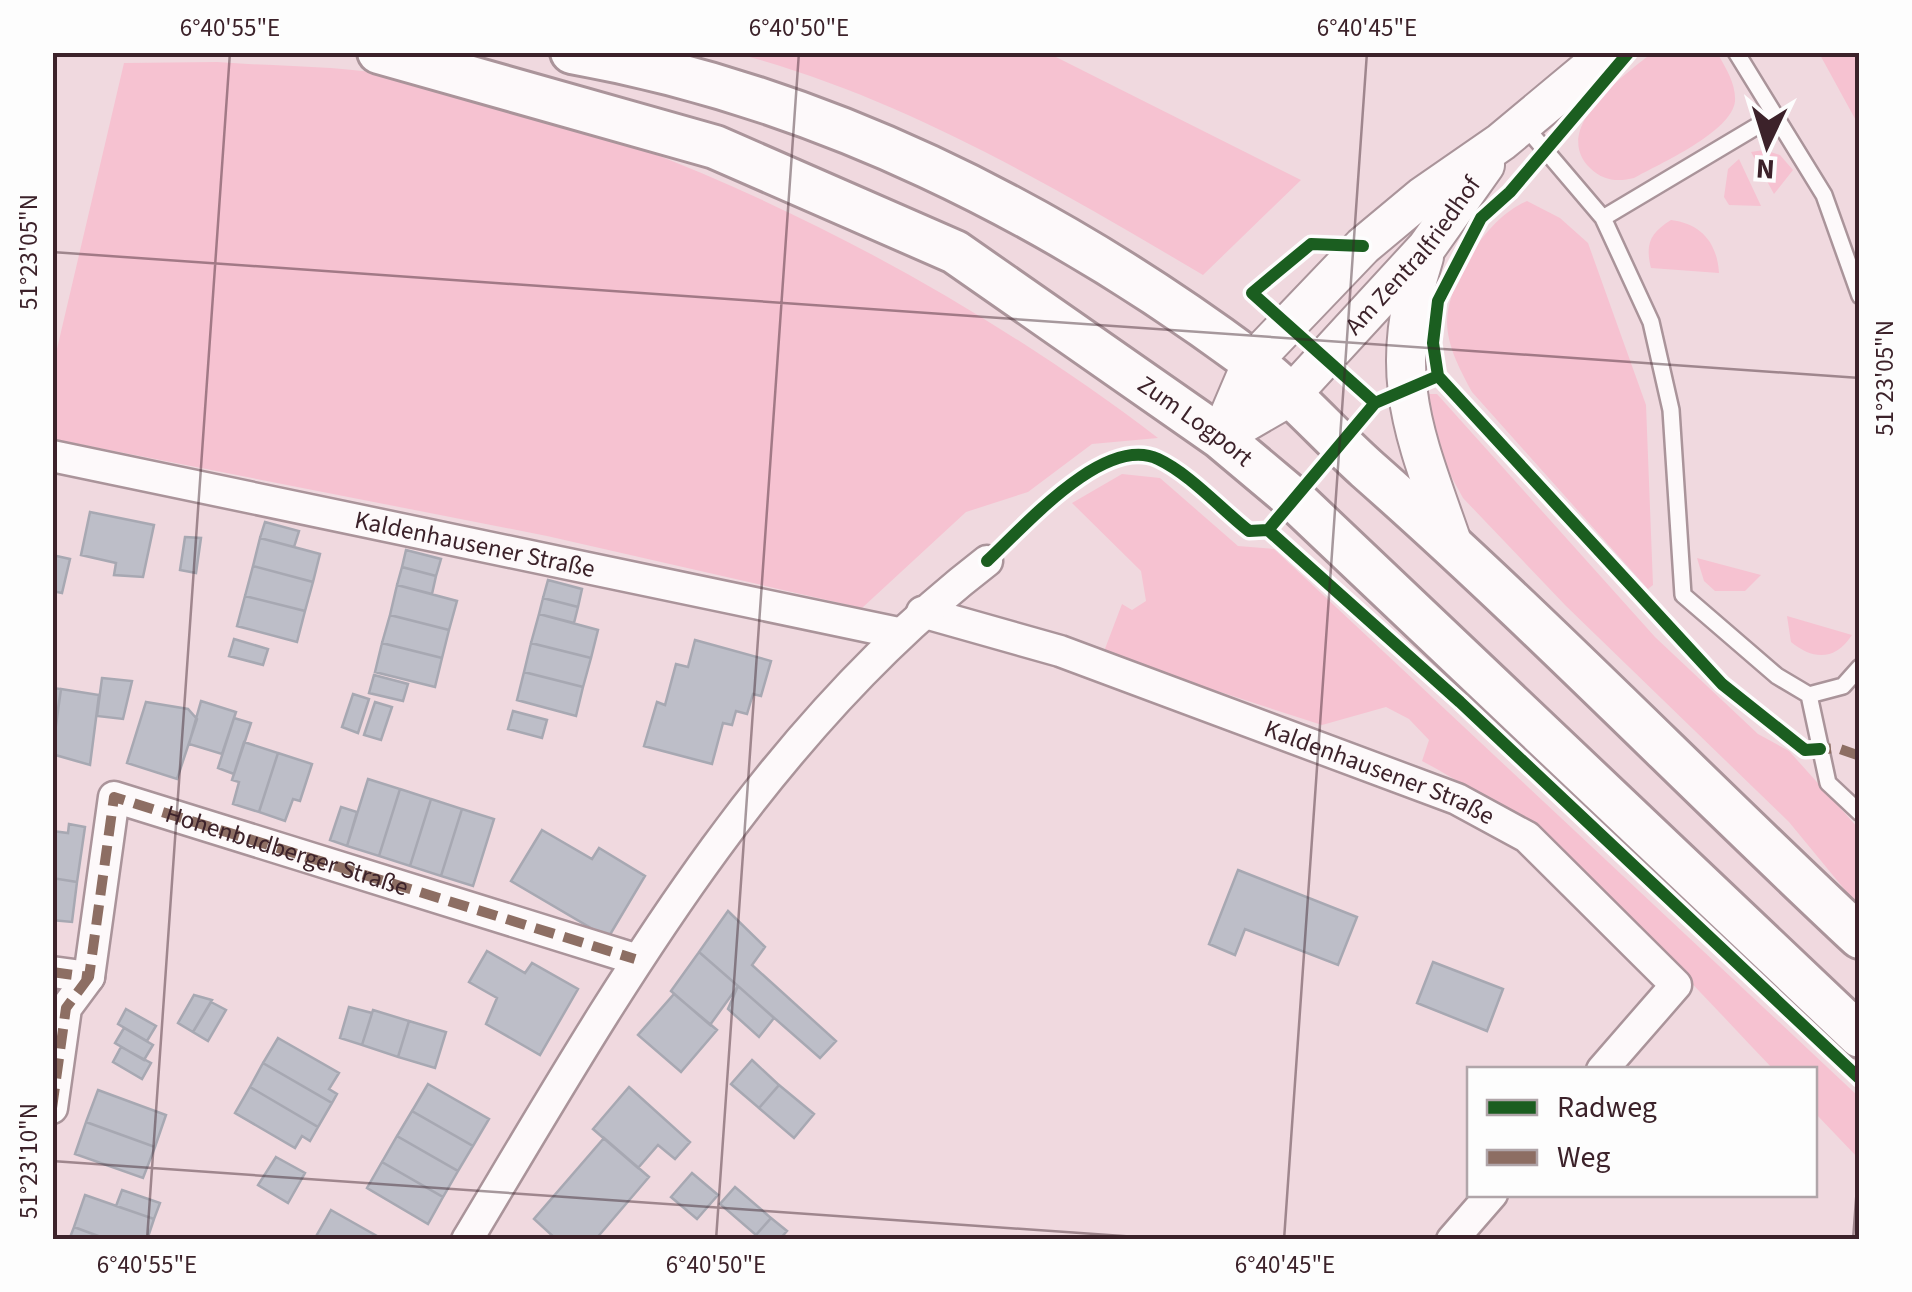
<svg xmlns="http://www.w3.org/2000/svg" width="1912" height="1292" font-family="'Source Sans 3',sans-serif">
	<rect width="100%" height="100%" fill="#f0d9df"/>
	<path fill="#f6c2d1" d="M735,53H1048L1301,180L1203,275C1054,187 903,97 735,53Z
		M1652,53L1719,56C1727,70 1736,85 1735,101C1732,132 1659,164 1634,178C1618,182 1603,181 1590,168C1550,129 1623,76 1652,53Z
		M1819,53H1859V126Z
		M217,62C279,67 346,65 406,78C671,136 943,274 1158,438L1092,444L1028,492L966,512L862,608L547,536L53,439V366L124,63Z
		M1764,150L1780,155L1793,170L1774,194L1751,152Z
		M1739,159L1761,206L1729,205L1724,197L1728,169Z
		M1527,201L1560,218L1588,243L1646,405L1653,585L1648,589L1472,392C1459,368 1443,339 1448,311C1455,270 1490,216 1527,201Z
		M1671,220C1701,224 1717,242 1719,273L1651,268C1645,244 1650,233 1671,220Z
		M1423,394H1437L1655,637L1758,734L1789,751L1859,829V907L1789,822L1566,606L1463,498L1433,443Z
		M1122,474L1160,478L1238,546L1274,549L1859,1097V1159L1815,1113L1814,1070L1773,1069C1667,958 1559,833 1422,761L1429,740L1409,719L1386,707L1322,725L1103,654L1122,604L1132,610L1146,601L1141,571L1072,503Z
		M1697,558L1761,575L1745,591H1715L1704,581Z
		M1787,616L1852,635C1835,661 1813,660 1791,642Z"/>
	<path fill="#bdbec8" stroke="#a7a8b2" stroke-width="2.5" d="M90,512L154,525L143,577L114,575L116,563L81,555Z
		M265,522L299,531L294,547L260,538Z
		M185,537L201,538L196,573L180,570Z
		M260,538L320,554L313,582L253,566Z
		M406,550L441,559L436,576L402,567Z
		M52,555L70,559L62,593L52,591Z
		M253,566L313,582L305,611L245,596Z
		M402,567L436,576L432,594L397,585Z
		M548,580L582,589L578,607L543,598Z
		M397,585L457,601L449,630L390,615Z
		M245,596L305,611L297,642L237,626Z
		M543,598L578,607L574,623L539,614Z
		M539,614L598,630L591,658L531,643Z
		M390,615L449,630L442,658L382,643Z
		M234,639L268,649L263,665L229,656Z
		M695,640L771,661L761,696L753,694L747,714L736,711L732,725L723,723L712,764L644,746L657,702L665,705L676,664L688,667Z
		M382,643L442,658L435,687L375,672Z
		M531,643L591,658L583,687L524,672Z
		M524,672L583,687L576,716L517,700Z
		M374,675L408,684L403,701L369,693Z
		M102,678L132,681L123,719L97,716Z
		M52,688L61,689L52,750Z
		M61,689L99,695L90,765L52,754Z
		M353,694L369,699L358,733L342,727Z
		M201,701L236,712L222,754L189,744Z
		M146,702L188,709L197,719L177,779L127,763Z
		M375,702L392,707L381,740L364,735Z
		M513,711L547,720L542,738L508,729Z
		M234,718L251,723L234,774L218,768Z
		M244,742L278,753L259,812L233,804L239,782L232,780Z
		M278,753L312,764L300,801L293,799L285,821L259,812Z
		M368,779L400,789L379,856L347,846Z
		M400,789L431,799L410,866L379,856Z
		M431,799L462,809L441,876L410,866Z
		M341,807L357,812L347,846L330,840Z
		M462,809L494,819L473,886L441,876Z
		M69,824L85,827L77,882L52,878V831L68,833Z
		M542,830L592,859L599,848L645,876L608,938L511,881Z
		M1238,870L1357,917L1338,965L1245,929L1235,955L1209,944Z
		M52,878L77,882L72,922L52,920Z
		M728,911L765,947L752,965L836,1041L820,1058L699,952Z
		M487,951L525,973L532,963L578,989L540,1055L486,1024L497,998L469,982Z
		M699,952L738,986L710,1025L671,991Z
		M1433,962L1503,989L1487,1031L1417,1003Z
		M738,986L774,1018L759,1037L728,1009Z
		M674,994L717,1030L681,1072L638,1035Z
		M194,995L212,1000L193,1032L178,1023Z
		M211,1002L226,1010L208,1041L193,1032Z
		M349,1007L372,1013L362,1045L340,1038Z
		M126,1009L156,1026L147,1041L118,1024Z
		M373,1010L409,1021L398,1057L362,1045Z
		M409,1021L446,1032L435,1068L398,1057Z
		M124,1028L153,1045L144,1060L115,1043Z
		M278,1038L339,1073L329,1089L337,1094L332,1103L263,1063Z
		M121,1047L151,1063L142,1079L113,1062Z
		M752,1060L779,1085L759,1108L731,1084Z
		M263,1063L332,1103L318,1127L250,1087Z
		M428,1084L489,1119L473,1146L412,1111Z
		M779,1085L814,1114L794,1138L759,1108Z
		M250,1087L318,1127L310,1141L302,1136L295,1148L235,1113Z
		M629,1087L690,1142L675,1159L658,1145L638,1168L593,1129Z
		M98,1090L166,1115L155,1147L86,1122Z
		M412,1111L473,1146L458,1171L397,1136Z
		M86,1122L155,1147L143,1178L75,1154Z
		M397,1136L458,1171L443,1197L382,1162Z
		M604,1138L649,1177L595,1240H557L534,1219Z
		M276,1157L305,1173L288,1203L258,1185Z
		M382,1162L443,1197L428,1224L367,1188Z
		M692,1173L718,1195L697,1219L671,1197Z
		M735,1187L771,1218L756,1235L720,1204Z
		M122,1190L160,1203L154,1219L116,1206Z
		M85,1195L154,1219L147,1240H109L74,1227Z
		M331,1210L384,1240H314Z
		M771,1218L787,1231L779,1240H761L756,1235Z
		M74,1227L109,1240H69Z"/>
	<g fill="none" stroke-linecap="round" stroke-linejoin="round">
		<g stroke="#aa949a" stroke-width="20">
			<path id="service" d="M1736,52L1824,195L1860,296
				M1523,124L1603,218L1651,322L1671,410L1683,595L1777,676L1809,695L1843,686L1860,667
				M1603,218L1774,116
				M1809,695L1828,783L1860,813"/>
		</g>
		<g stroke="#aa949a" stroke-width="35">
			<g id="minor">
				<path id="s1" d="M52,456L898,633"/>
				<path id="s2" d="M922,612L1060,651L1457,799L1527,837L1676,985L1602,1070"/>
				<path id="s3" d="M52,972L89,977L114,797L635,959"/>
				<path d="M52,1108L66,1008L89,977"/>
				<path d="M467,1240C614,995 757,738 987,561"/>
				<path d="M1452,1240L1492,1194"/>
			</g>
		</g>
		<g stroke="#aa949a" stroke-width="42">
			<g id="tertiary">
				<path d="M1424,257C1386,378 1414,432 1453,545"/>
				<path d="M1220,437L1252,362L1363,246L1423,196L1501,142L1609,52"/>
				<path id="s4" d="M1220,437L1289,397L1427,247L1485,165"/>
			</g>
		</g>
		<g stroke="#aa949a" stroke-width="48">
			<g id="secondary">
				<path id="s5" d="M379,52L715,147L955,252L1220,437L1295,500L1860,1036"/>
				<path d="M572,52C819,96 1049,211 1250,360C1292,392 1328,434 1367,469C1537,619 1694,782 1860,937"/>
			</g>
		</g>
		<use href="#service" stroke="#fdf9fa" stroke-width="15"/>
		<use href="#minor" stroke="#fdf9fa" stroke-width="30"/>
		<use href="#tertiary" stroke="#fdf9fa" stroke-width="38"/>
		<use href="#secondary" stroke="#fdf9fa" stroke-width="42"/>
		<path stroke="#8d6e63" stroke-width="10" stroke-dasharray="20 10" stroke-linecap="butt" d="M1811,750L1837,748L1860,756
			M52,972L89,977L114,797L635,959
			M52,1108L66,1008L89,977"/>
		<g stroke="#fdfdfd" stroke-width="19">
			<path id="cycleway" d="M1363,246L1311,244L1252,293L1375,403
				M1438,376L1433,343L1438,301L1481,218L1510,192L1629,52
				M1268,530L1460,702L1860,1079
				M987,561C1024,527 1104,434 1158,459C1190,474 1221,509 1249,531L1268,530L1375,403L1438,376L1722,684L1805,750L1820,749"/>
		</g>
		<use href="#cycleway" stroke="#1b5e20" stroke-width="12"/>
	</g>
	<path fill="none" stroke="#3c222a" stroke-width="2.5" stroke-opacity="0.45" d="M52,252L1860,378M52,1161L1180,1240M147,1240L230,52M716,1240L799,52M1284,1240L1367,52M1853,1240L1860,1146"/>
	<g text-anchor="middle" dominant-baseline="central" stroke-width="9" stroke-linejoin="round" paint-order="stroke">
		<g font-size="25" fill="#3c222a" stroke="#fdfdfd">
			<text stroke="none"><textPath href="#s4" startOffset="268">Am Zentralfriedhof</textPath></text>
			<text stroke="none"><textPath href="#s5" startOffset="905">Zum Logport</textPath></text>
			<text stroke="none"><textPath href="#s1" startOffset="432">Kaldenhausener Straße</textPath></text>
			<text stroke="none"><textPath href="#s2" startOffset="485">Kaldenhausener Straße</textPath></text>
			<text stroke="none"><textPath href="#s3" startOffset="400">Hohenbudberger Straße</textPath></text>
		</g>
	</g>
	<rect width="1912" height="1292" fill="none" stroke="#fdfdfd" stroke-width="110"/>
	<rect x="1467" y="1067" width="350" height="130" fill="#fdfdfd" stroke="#b0a5a9" stroke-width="2.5"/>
	<rect x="1487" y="1100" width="50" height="15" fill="#1b5e20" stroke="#b0a5a9" stroke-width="2.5"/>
	<text x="1557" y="1117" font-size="30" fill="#3c222a">Radweg</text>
	<rect x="1487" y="1150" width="50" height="15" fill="#8d6e63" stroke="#b0a5a9" stroke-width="2.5"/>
	<text x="1557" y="1167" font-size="30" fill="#3c222a">Weg</text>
	<g transform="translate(1767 145) rotate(184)" stroke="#fdfdfd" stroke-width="8" paint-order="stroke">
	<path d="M0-8L18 38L0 25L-18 38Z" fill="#3c222a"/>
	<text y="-15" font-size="28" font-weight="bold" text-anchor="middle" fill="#3c222a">N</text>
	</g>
	<rect x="55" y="55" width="1802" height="1182" fill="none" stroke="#3c222a" stroke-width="4"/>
	<g font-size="25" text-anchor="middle" fill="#3c222a">
		<text x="230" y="36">6°40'55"E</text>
		<text x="799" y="36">6°40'50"E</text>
		<text x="1367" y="36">6°40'45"E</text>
		<text transform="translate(28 252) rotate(-90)" y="9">51°23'05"N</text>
		<text transform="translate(1884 378) rotate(-90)" y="9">51°23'05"N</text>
		<text transform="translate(28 1161) rotate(-90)" y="9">51°23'10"N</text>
		<text x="147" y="1273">6°40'55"E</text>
		<text x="716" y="1273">6°40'50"E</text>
		<text x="1285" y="1273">6°40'45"E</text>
	</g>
</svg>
